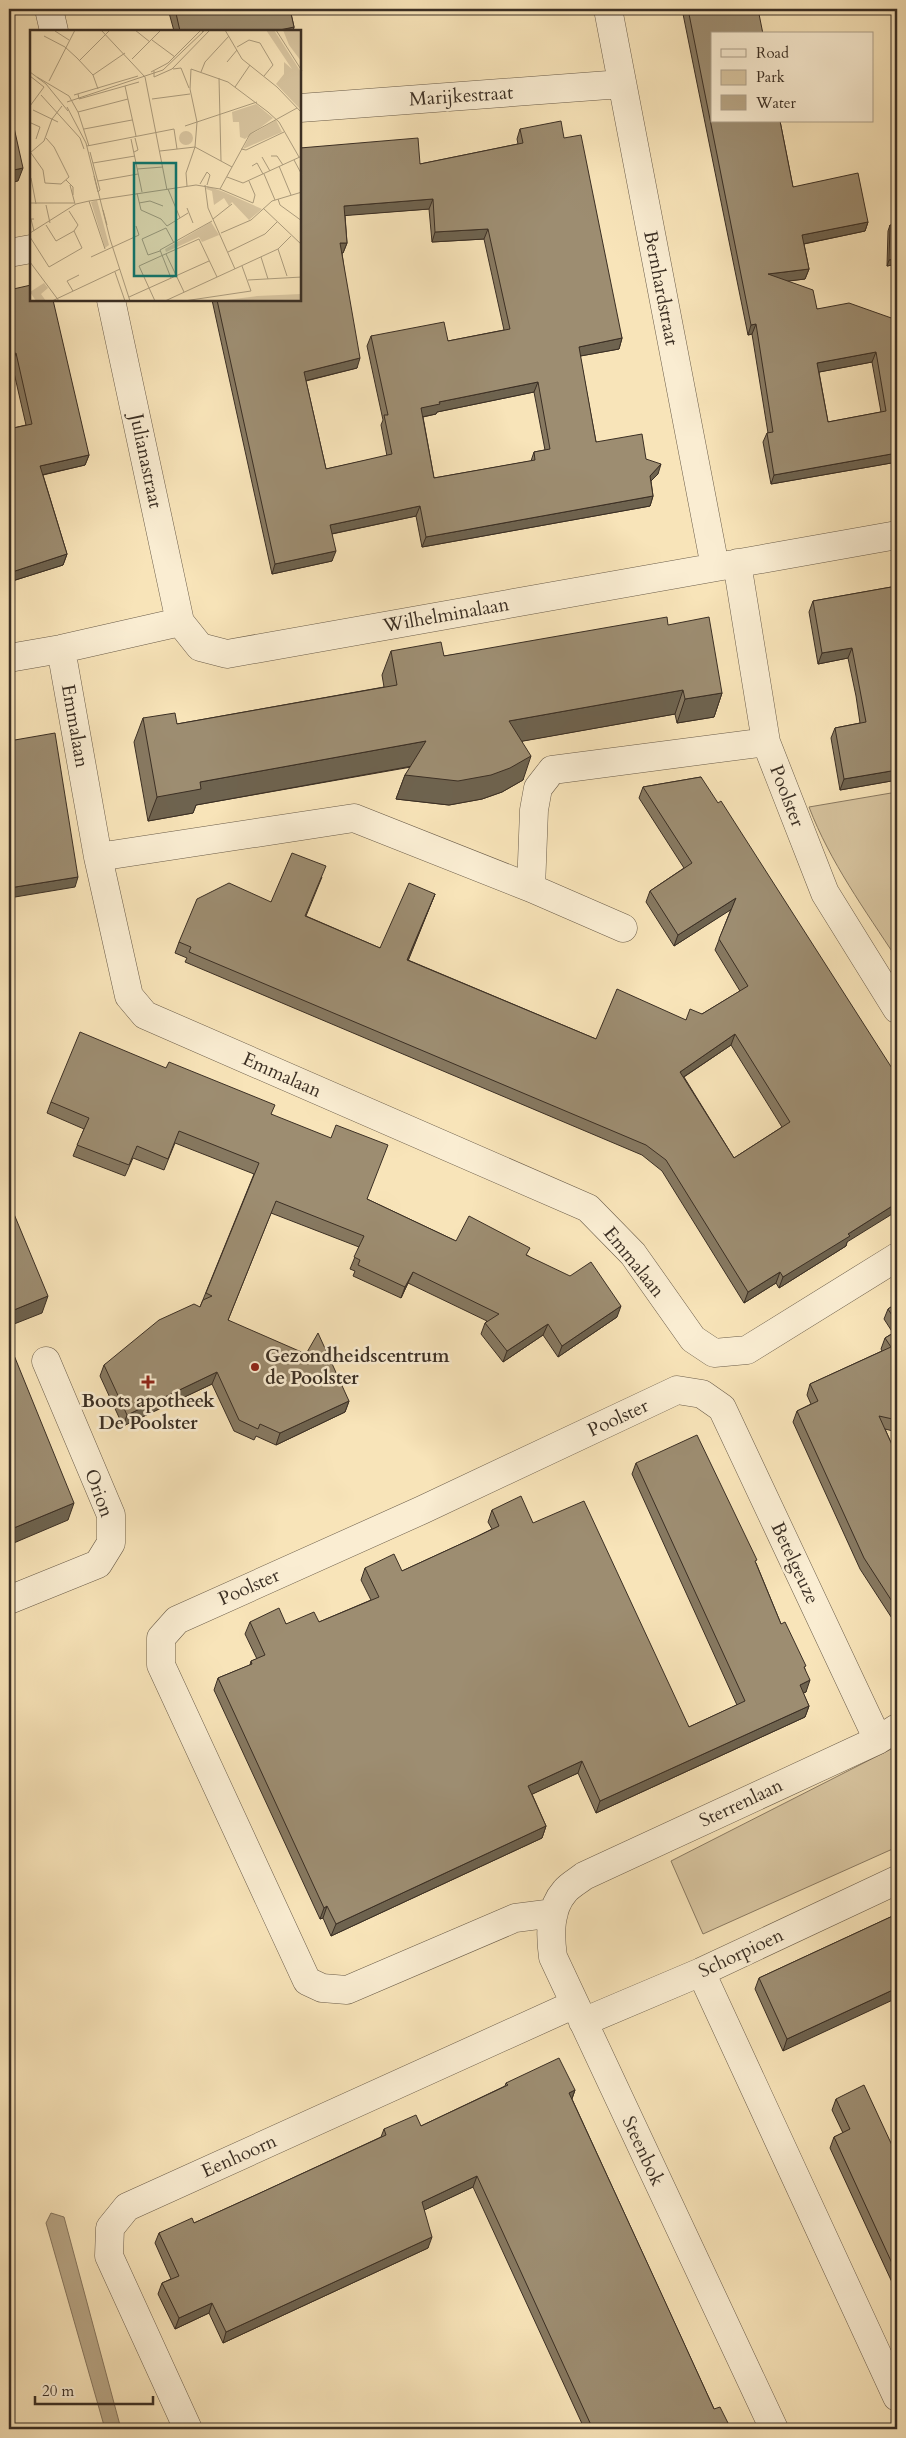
<svg xmlns="http://www.w3.org/2000/svg" width="906" height="2438" font-family="Cardo,serif">
	<rect width="100%" height="100%" fill="#f8e4b9"/>
	<filter id="stains"><feTurbulence type="fractalNoise" baseFrequency=".004" numOctaves="4"/><feColorMatrix values="0 0 0 0 .2 0 0 0 0 .09 0 0 0 0 .02 0 0 0 .5 -.17"/></filter>
	<radialGradient id="worn" r=".72"><stop offset=".6" stop-color="#630" stop-opacity="0"/><stop offset="1" stop-color="#630" stop-opacity=".3"/></radialGradient>
	<path fill="#d8c5a0" stroke="#8a7a62" d="M897,792V959C865,910 830,862 809,807Z
		M897,1746V1847L703,1934L671,1861Z"/>
	<path fill="#b8a686" stroke="#86765f" d="M51,2213L64,2217L121,2429H105L46,2223Z"/>
	<g fill="none" stroke-linecap="round" stroke-linejoin="round">
		<g stroke="#6a5c49" stroke-width="29">
			<path id="minor" d="M49,9L54,31
				M608,9L715,567
				M300,108L622,84
				M9,253L31,249
				M111,300L180,622
				M737,563L766,742L825,893L897,1009
				M61,649L98,857L129,996L145,1015L588,1208L633,1254L693,1339L714,1353L747,1350L897,1257
				M9,658L61,649L180,622L200,647L227,654L897,535
				M98,857L354,818L531,888L623,928
				M531,888L534,810L538,788L552,770L766,742
				M9,1600L98,1564L111,1543V1515L46,1361
				M554,1913L515,1918L347,1990L322,1988L307,1981L161,1665V1638L177,1620L422,1510L677,1390L702,1394L722,1408L878,1740
				M701,1972L897,2397
				M583,2022L701,1972L897,1880
				M188,2429L109,2256L110,2228L127,2207L575,2004
				M774,2429L553,1957C550,1935 549,1909 565,1891C570,1885 578,1881 584,1876L878,1740L897,1728"/>
		</g>
		<use href="#minor" stroke="#faedd2" stroke-width="28"/>
	</g>
	<path fill="#877961" stroke="#3b2f24" fill-rule="evenodd" d="M168,9H290L294,27L293,31H174Z
		M682,9H758L712,121H781H780L793,187L868,222L865,231L804,244L809,269L805,279L787,281L817,309L897,320V462L771,484L763,442L767,433H768L752,334L748,335ZM872,362L881,412L828,422L819,372Z
		M520,129L564,138L622,338L619,349L580,356L596,442L646,459L658,474L651,481L653,496L650,506L422,547L416,516L332,534V561L272,574L212,300H300V148L420,164L518,144L517,139ZM429,209L432,242L484,239L504,330L448,341L371,336L367,346L383,420L381,425L387,456L326,469L306,381L357,368L342,253H343L347,243L345,215ZM534,392L545,450L534,452L531,461L434,478L423,417L436,414L437,412Z
		M890,225L897,264L887,266L888,231Z
		M9,290L89,455L85,465L43,475L67,554L63,565L9,582V429L26,425L12,364Z
		M897,586V780L840,790L831,738L835,728L860,723L856,696L848,658L818,664L809,612L813,601Z
		M668,625L722,693L714,717L677,723L675,714L522,741L523,780L502,792L482,799L449,805L396,799L405,775L411,767L196,805L193,813L148,821L134,742L143,718L177,724L384,687L382,675L391,651L444,656Z
		M701,777L847,1242L846,1246L779,1288L776,1283L744,1303L662,1171L642,1155L185,962L187,958L175,953L179,942L271,902L322,877L306,916L380,948L435,894L408,960L596,1039L686,1020L702,1014L740,991L715,950L731,909L674,946L646,902L650,891L684,868L639,798L643,787ZM731,1045L782,1127L734,1158L684,1077Z
		M51,1102L271,1114L367,1199L456,1241L527,1255L617,1317L558,1357L543,1335L503,1362L481,1334L485,1323L487,1321L408,1283L401,1298L353,1276L355,1271L350,1269L359,1247L271,1213L228,1320L349,1401L345,1412L276,1445L256,1436L254,1440L234,1431L212,1384L123,1426L100,1376L104,1365L200,1307L254,1174L175,1143L164,1170L133,1158L125,1176L73,1156L84,1129L47,1113Z
		M897,1303V1432L885,1429L897,1456V1626L860,1569L793,1422L797,1411L811,1404L807,1395L810,1384L882,1351L881,1349L885,1338L893,1333L884,1319L888,1309Z
		M636,1463L756,1563L781,1624L805,1669L806,1692L803,1693L809,1706L805,1717L596,1813L578,1773L532,1794L546,1826L542,1838L331,1936L323,1918L320,1919L214,1690L218,1678L250,1665L251,1661L257,1659L245,1634L250,1622L286,1624L319,1622L371,1600L361,1580L365,1568L402,1571L476,1537L492,1529L488,1522L492,1510L533,1523L689,1727L737,1705L632,1474Z
		M897,1914L783,2051L755,1989L759,1978Z
		M506,2083L575,2090L572,2099L714,2409L731,2429L584,2428L473,2187L424,2210L428,2248L223,2343L209,2313L175,2329L158,2294L162,2283L171,2279L155,2243L159,2233L194,2223L258,2194L381,2137L384,2129L421,2126L505,2086Z
		M836,2099L897,2156V2293L830,2148L834,2137L843,2133L832,2110Z"/>
	<path fill="#6e634f" stroke="#3b2f24" d="M294,27L293,31H275Z
		M23,168L18,181L9,183V171Z
		M433,199L429,209L340,216L344,206Z
		M868,222L865,231L798,245L802,235Z
		M488,229L484,239L432,242L435,232Z
		M340,243H347L343,253H336Z
		M897,258V264L887,266L889,260Z
		M809,269L805,279L765,284L768,274Z
		M756,324L752,334L748,335L751,325Z
		M622,338L619,349L575,357L579,347Z
		M876,352L872,362L814,373L817,363Z
		M16,353L12,364H9V355Z
		M360,358L357,368L300,382L304,372Z
		M538,382L534,392L437,412L436,414L417,418L421,408L439,402Z
		M897,453V462L771,484L774,475Z
		M89,455L85,465L37,476L40,466Z
		M661,464L658,474L646,486L650,476Z
		M653,496L650,506L422,547L426,537Z
		M420,506L416,516L326,535L330,525Z
		M336,551L332,561L272,574L275,564Z
		M67,554L63,565L9,582V573Z
		M852,648L848,658L818,664L822,653Z
		M683,690L675,714L501,745L509,721Z
		M722,693L714,717L677,723L685,699Z
		M426,741L418,765L196,805L193,813L148,821L157,797L200,782Z
		M531,756L523,780L502,792L482,799L449,805L396,799L405,775Z
		M897,770V780L840,790L844,779Z
		M78,877L75,887L9,898V888Z
		M435,894L431,904L404,971L407,960Z
		M736,898L732,909L674,946L678,935Z
		M735,1034L731,1045L676,1082L680,1072Z
		M897,1203V1211L847,1242L846,1246L779,1288L783,1277L848,1234Z
		M413,1272L408,1283L401,1298L405,1287Z
		M780,1272L776,1283L744,1303L748,1292Z
		M48,1296L42,1313L9,1326V1312Z
		M621,1306L617,1317L558,1357L562,1346Z
		M548,1324L543,1335L503,1362L507,1351Z
		M217,1372L212,1384L123,1426L127,1415Z
		M349,1401L345,1412L276,1445L280,1433Z
		M74,1503L68,1520L9,1545V1530Z
		M810,1680L806,1692L795,1697L800,1685Z
		M809,1706L805,1717L596,1813L600,1801Z
		M582,1761L578,1773L524,1798L528,1786Z
		M546,1826L542,1838L331,1936L336,1924Z
		M327,1906L323,1918L320,1919L324,1908Z
		M897,1988V1998L783,2051L787,2039Z
		M575,2090L571,2101L569,2093Z
		M477,2176L473,2187L418,2213L422,2202Z
		M432,2237L428,2248L223,2343L226,2332Z
		M212,2303L209,2313L175,2329L179,2318Z"/>
	<path fill="#9d8d71" stroke="#3b2f24" fill-rule="evenodd" d="M175,9H290L294,27L275,31H180Z
		M688,9H758L763,34H712V121H780L793,187L858,173L868,222L802,235L809,269L768,274L813,290L817,309L849,303L897,320V453L774,475L767,433L773,432L756,324L751,325ZM876,352L886,411L828,422L817,363Z
		M9,105L23,168L9,171Z
		M561,121L564,138L581,135L622,338L579,347L596,442L642,434L646,459L661,464L650,476L653,496L426,537L420,506L330,525L336,551L275,564L217,300H300V148L418,138L420,164L523,143L520,129ZM433,199L435,232L488,229L510,329L448,341L444,322L371,336L388,415H384L392,454L326,469L304,372L360,358L340,243H347L344,206ZM538,382L550,449L534,452L535,460L434,478L421,408L440,404L439,402Z
		M897,224V258L889,260L890,225Z
		M31,285V300H53L89,455L40,466L67,554L9,573V429L32,424L16,353L9,355V290Z
		M897,586V770L844,779L835,728L866,722L852,648L822,653L813,601Z
		M667,617L668,625L709,617L722,693L685,699L683,690L509,721L531,756L510,768L491,775L458,781L405,775L426,741L200,782L201,789L157,797L143,718L175,713L177,724L397,685L391,651L441,642L444,656Z
		M55,733L78,877L9,888V741Z
		M701,777L718,803L721,801L897,1076V1203L848,1234L850,1236L783,1277L780,1272L748,1292L666,1160L646,1145L189,952L191,947L179,942L197,899L229,883L271,902L292,853L326,866L305,916L380,948L409,883L435,894L407,960L596,1039L617,989L686,1020L690,1009L702,1014L748,986L719,939L736,898L678,935L650,891L692,863L643,787ZM735,1034L790,1122L734,1158L680,1072Z
		M80,1032L166,1068L169,1062L275,1105L271,1114L331,1138L336,1125L388,1145L367,1199L456,1241L469,1216L530,1248L526,1255L570,1276L591,1262L621,1306L562,1346L548,1324L507,1351L485,1323L499,1314L413,1272L405,1287L358,1265L360,1260L354,1257L364,1236L276,1201L228,1320L306,1354L318,1333L349,1401L280,1433L260,1424L258,1429L239,1420L217,1372L127,1415L104,1365L159,1320L194,1304L200,1307L203,1300L212,1296L206,1293L259,1163L179,1131L168,1159L137,1146L129,1165L77,1145L89,1118L51,1102Z
		M9,1202L48,1296L9,1312Z
		M897,1303V1323L888,1309Z
		M897,1331V1420L879,1416L897,1456V1609L864,1558L797,1411L818,1401L810,1384L891,1347L885,1338Z
		M9,1343L74,1503L9,1530Z
		M697,1435L757,1560L755,1561L781,1624L785,1622L806,1666L804,1667L810,1680L800,1685L809,1706L600,1801L582,1761L528,1786L546,1826L336,1924L327,1906L324,1908L218,1678L252,1664L251,1661L265,1655L250,1622L279,1608L286,1624L314,1612L319,1622L379,1597L365,1568L394,1554L402,1571L476,1537L499,1526L492,1510L521,1496L533,1523L584,1501L689,1727L745,1701L636,1463Z
		M897,1914V1988L787,2039L759,1978Z
		M559,2058L575,2090L569,2093L662,2295L714,2409L720,2407L731,2429H582L591,2425L477,2176L422,2202L432,2237L226,2332L212,2303L179,2318L162,2283L179,2276L159,2233L192,2218L194,2223L258,2194L386,2135L384,2129L416,2115L421,2126L508,2085L506,2083Z
		M864,2085L897,2156V2274L834,2137L850,2129L836,2099Z"/>
	<g fill="#8f2418" stroke="#faedd2" stroke-width="2">
		<circle cx="255" cy="1367" r="5"/>
		<path d="M145.5 1374.5h5v5h5v5h-5v5h-5v-5h-5v-5h5z"/>
	</g>
	<g text-anchor="middle" dominant-baseline="central" stroke-width="5" stroke-linejoin="round" paint-order="stroke">
		<g font-size="19" fill="#3b2f24" stroke="#faedd2">
			<text transform="translate(461 96) rotate(-4)">Marijkestraat</text>
			<text transform="translate(661 288) rotate(79)">Bernhardstraat</text>
			<text transform="translate(146 461) rotate(78)">Julianastraat</text>
			<text transform="translate(446 615) rotate(-10)">Wilhelminalaan</text>
			<text transform="translate(75 726) rotate(80)">Emmalaan</text>
			<text transform="translate(787 796) rotate(69)">Poolster</text>
			<text transform="translate(282 1075) rotate(24)">Emmalaan</text>
			<text transform="translate(634 1262) rotate(51)">Emmalaan</text>
			<text transform="translate(618 1418) rotate(-25)">Poolster</text>
			<text transform="translate(99 1493) rotate(70)">Orion</text>
			<text transform="translate(795 1563) rotate(65)">Betelgeuze</text>
			<text transform="translate(249 1587) rotate(-24)">Poolster</text>
			<text transform="translate(741 1803) rotate(-25)">Sterrenlaan</text>
			<text transform="translate(741 1953) rotate(-25)">Schorpioen</text>
			<text transform="translate(643 2151) rotate(65)">Steenbok</text>
			<text transform="translate(239 2156) rotate(-24)">Eenhoorn</text>
		</g>
		<g font-size="19" font-weight="bold" fill="#3b2f24" stroke="#faedd2" text-anchor="start">
			<text x="265" y="1356">Gezondheidscentrum<tspan x="265" dy="22">de Poolster</tspan></text>
			<text x="148" y="1401" text-anchor="middle">Boots apotheek<tspan x="148" dy="22">De Poolster</tspan></text>
		</g>
	</g>
	<g transform="translate(30 30)">
		<rect width="271" height="271" fill="#f8e4b9"/>
		<path d="M236,0H244L271,42V80L246,54L254,44V32L262,39ZM253,0H271V31L259,15ZM226,74L243,88L215,109L210,107L209,92H203L202,82ZM246,90L252,102L213,119L220,105ZM149 108a7 7 0 1 1 14 0a7 7 0 1 1-14 0ZM177,156L194,162L232,179L219,190L202,172L199,176L194,168L184,175L182,161L176,159ZM67,170L79,215L75,218L61,172ZM181,192L189,205L172,212L169,207L136,222L135,219ZM14,253L18,258L11,264L16,271H6L0,262ZM271,264V271H188L227,266Z" fill="#d8c5a0"/>
		<path fill="none" stroke="#ac9c7d" stroke-width="1" d="M71,0L115,47L137,160M105,0L120,12M195,0L212,29L247,57L272,83M246,0L272,41M25,1L39,10M14,6L35,17L47,28L63,45L68,59M122,10L145,27M207,17L219,10L230,13L243,35L234,46M102,29L131,0M49,31L80,0M197,32L207,20M143,39L151,38L159,58M124,41V47L142,39L180,0M0,42L16,54M121,42L138,33L171,0L173,2M171,42L175,32L199,6M63,45L95,23M0,46L14,57L0,76M7,47L39,66L48,82L59,116M189,48L191,131M19,51L45,0M16,54L38,81M95,56L106,106M205,57L220,35M48,64L49,69L109,52M11,65L50,108L54,119M44,65L108,46M122,69L160,64M37,72L133,40L175,0M37,77L56,113L80,209L100,271M3,80L28,92M48,82L98,69M1,93L10,97L6,109M155,96L227,72M54,99L102,90M101,109L112,162M57,116L144,99L147,119M211,119L216,120L254,102M130,121L165,117L202,137M60,122L70,160L68,162L64,146M104,122L108,120L105,108M0,123L14,111L22,89L32,76M1,123L13,140L15,153L31,154L39,147L24,117L16,108M241,126H247L253,135M232,127L240,141M264,130L272,145M63,133L105,126M222,136L227,133L233,144M249,136L261,165M107,139L133,137M234,144L245,170M197,147L213,153L272,126M1,148L6,174M36,150L43,157V165M68,151L108,144M170,154L177,142L180,145L177,155M40,155L45,174M175,155L178,178L205,239M157,156L156,143L165,117L167,92L160,59L161,39L198,52L238,82L249,92L269,127M138,159L150,188M190,159L220,104L267,78M107,163L111,180L131,189L137,196L158,183M248,169L250,175L272,191M59,171L75,219M0,173H44M109,173L120,171L133,176M16,175L20,193M157,178L163,193M233,178L272,215M73,180L77,195M4,189H1L4,201M183,189L202,174M16,195L26,211L44,201M0,203L46,174L59,171L166,155L190,159L223,173L225,165L219,151M191,203L221,190L242,171L272,162M0,207L19,237L52,218L44,201L48,195L39,181M248,219L257,246M130,221L118,225L112,209L136,198L144,213M198,222L235,204L247,192M136,224L154,262M131,226L169,209L187,247M61,227L109,205L106,196M231,227L238,249M0,232L29,271M85,242L95,271M141,248L130,220L182,191M218,250L272,247M43,261L37,251L49,245M99,267L179,231M22,271L90,239M125,271L109,236L131,226M135,271L248,219L261,206M154,271L221,261L212,236"/>
		<path fill="#0f766e" fill-opacity="0.15" stroke="#0f766e" stroke-width="2.5" d="M104,133H146V246H104Z"/>
		<rect width="271" height="271" fill="none" stroke="#3b2f24" stroke-width="2.5"/>
	</g>
	<rect width="906" height="2438" fill="none" stroke="#f8e4b9" stroke-width="30"/>
	<rect x="10" y="10" width="886" height="2418" fill="none" stroke="#3b2f24" stroke-width="2.5"/>
	<rect x="15" y="15" width="876" height="2408" fill="none" stroke="#3b2f24"/>
	<rect x="711" y="32" width="162" height="90" fill="#faedd2" stroke="#aea18c"/>
	<rect x="721" y="49" width="25" height="8" fill="#faedd2" stroke="#aea18c"/>
	<text x="756" y="58" font-size="15" fill="#3b2f24">Road</text>
	<rect x="721" y="70" width="25" height="15" fill="#d8c5a0" stroke="#aea18c"/>
	<text x="756" y="82" font-size="15" fill="#3b2f24">Park</text>
	<rect x="721" y="95" width="25" height="15" fill="#b8a686" stroke="#aea18c"/>
	<text x="756" y="108" font-size="15" fill="#3b2f24">Water</text>
	<path d="M35 2396v8h118v-8" fill="none" stroke="#3b2f24" stroke-width="2.5"/>
	<text x="42" y="2396" font-size="15" fill="#3b2f24" stroke="#faedd2" stroke-width="4" paint-order="stroke">20 m</text>
	<rect width="100%" height="100%" filter="url(#stains)"/>
	<rect width="100%" height="100%" fill="url(#worn)"/>
</svg>
